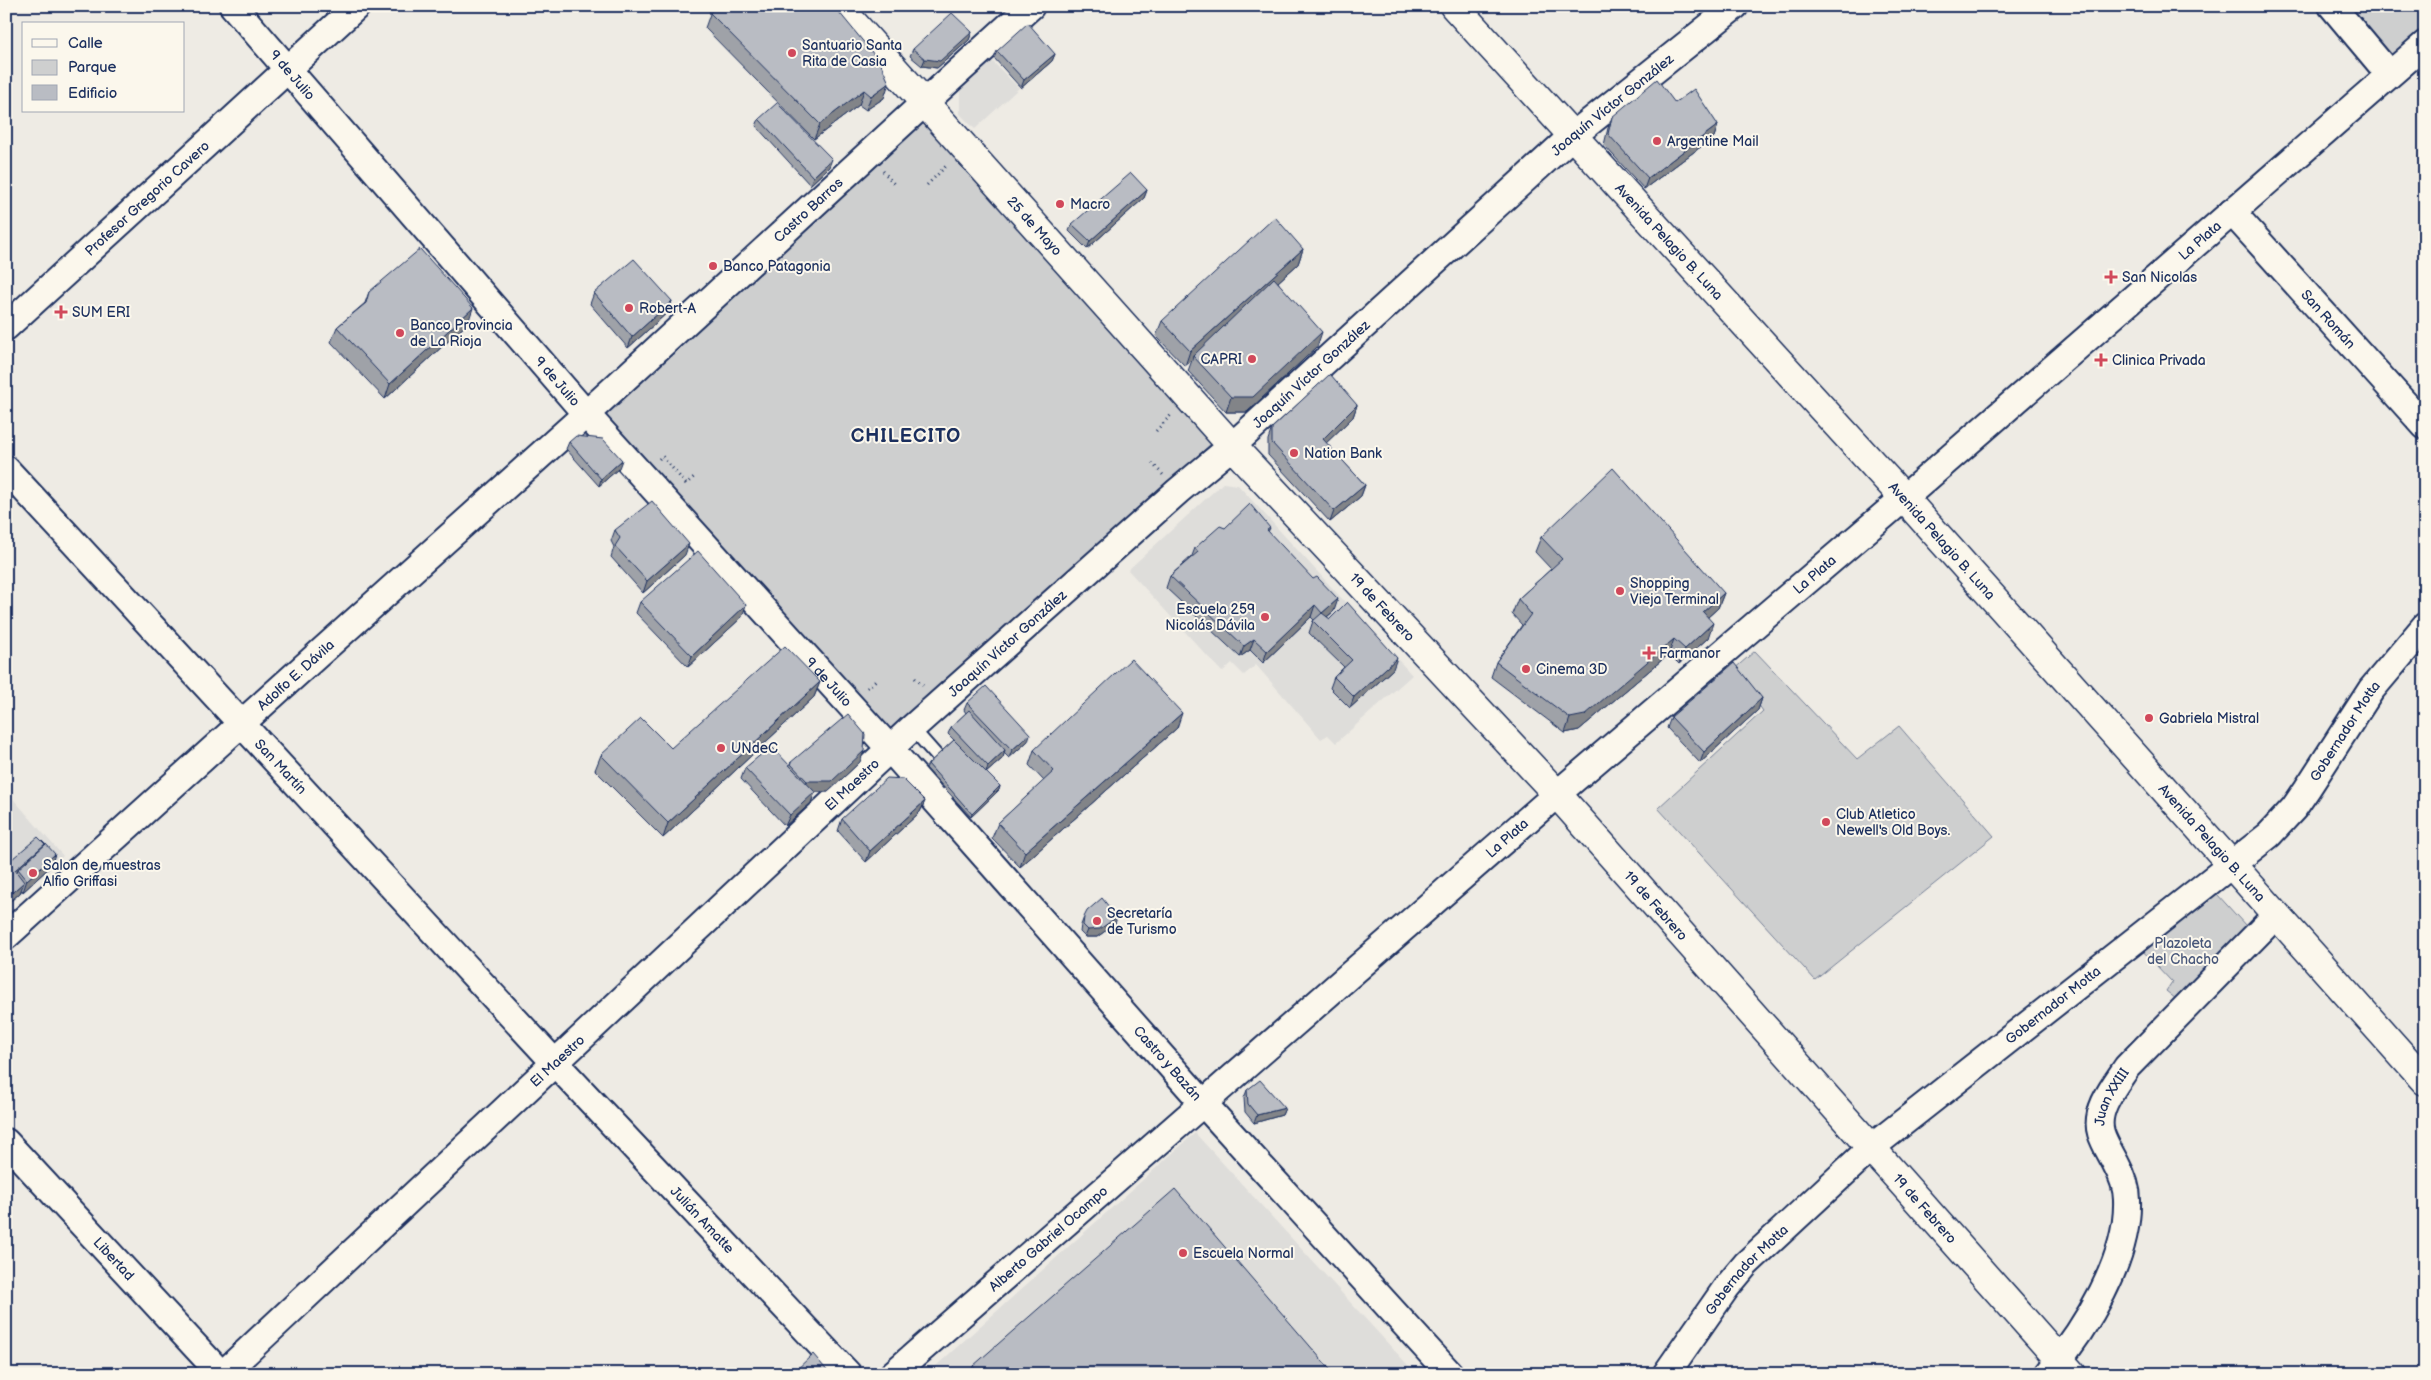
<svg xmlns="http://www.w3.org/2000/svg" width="2431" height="1380" font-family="'Balsamiq Sans',sans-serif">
	<rect width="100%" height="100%" fill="#eeebe4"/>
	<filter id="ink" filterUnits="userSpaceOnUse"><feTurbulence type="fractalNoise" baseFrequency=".02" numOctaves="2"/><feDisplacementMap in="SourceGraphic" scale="10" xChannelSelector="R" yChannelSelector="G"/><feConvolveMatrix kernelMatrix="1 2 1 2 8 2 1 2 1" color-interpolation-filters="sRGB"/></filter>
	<g filter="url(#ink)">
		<path fill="#deddda" d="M992,61L1019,88L975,129L960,114V91Z
			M1223,483L1238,485L1412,675L1336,743L1328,735L1321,739L1256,665L1244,675L1232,663L1222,672L1128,570Z
			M8,793L63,856L6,907V794Z
			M1195,1133L1416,1374H927Z"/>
		<path fill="#cecfcf" stroke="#747f96" d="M2345,6H2425V31L2391,60Z
			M921,121L1214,441L892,737L600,417Z
			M1755,651L1857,759L1899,726L1994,836L1815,980L1658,808L1763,711L1733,670Z
			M2217,894L2246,926L2176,999L2166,991L2172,982L2139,947Z"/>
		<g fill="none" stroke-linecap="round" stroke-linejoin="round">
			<g stroke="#1b2f5e" stroke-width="16">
				<path id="lane" d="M912,728L959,781L938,804"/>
			</g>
			<g stroke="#1b2f5e" stroke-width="30">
				<g id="street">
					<path id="s1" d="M233,6L586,414L890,749L1204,1104L1450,1374"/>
					<path d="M2332,6L2389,74"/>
					<path id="s2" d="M2232,212L2425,426"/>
					<path id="s3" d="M6,327L357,6"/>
					<path id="s4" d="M6,469L556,1064L848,1374"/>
					<path id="s5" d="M6,936C198,761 392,589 585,415C734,279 881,141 1031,6"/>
					<path id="s6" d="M6,1142L221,1374"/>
					<path id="s7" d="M223,1374L912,728L1178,491L1232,446L1571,137L1735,6"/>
					<path id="s8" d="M893,1374L1557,794L1904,498L2425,44"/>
					<path id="s9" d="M1666,1374L1726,1288L1746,1264L1872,1147L2269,835L2294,808L2307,789L2371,690L2425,626"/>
					<path id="s10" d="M2048,1374C2085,1329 2129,1260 2127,1200C2127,1186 2122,1175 2116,1164C2111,1154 2104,1143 2101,1133C2094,1110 2115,1085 2127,1067L2276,915"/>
				</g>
			</g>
			<g stroke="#1b2f5e" stroke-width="31">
				<g id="secondary">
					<path id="s11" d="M838,6L1232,446L1557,794L2072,1374"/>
					<path id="s12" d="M1454,6L1904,498L2425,1081"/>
				</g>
			</g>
			<path stroke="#1b2f5e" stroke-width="3" stroke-dasharray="1 4" stroke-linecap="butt" d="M883,171L894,184
				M927,185L948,164
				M1156,431L1171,415
				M659,459L662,456L686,484L694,477
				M1152,463L1163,475
				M915,678L924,687
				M867,688L876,680"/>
			<use href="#lane" stroke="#fbf7ec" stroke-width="12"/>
			<use href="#street" stroke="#fbf7ec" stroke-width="26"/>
			<use href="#secondary" stroke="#fbf7ec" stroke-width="28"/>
		</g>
		<path fill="#9fa2a8" stroke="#1b2f5e" d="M710,6H834L884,98L866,110L859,105L814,139L705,28L710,14L709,10Z
			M972,32L969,40L937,68L922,66L910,56L913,49Z
			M997,51L1055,54L1052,61L1021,88L994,58Z
			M1675,103L1718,125L1714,137L1644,189L1604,145L1608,128L1612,117Z
			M759,119L829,167L810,185L756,126Z
			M1147,190L1144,198L1087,249L1069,231L1072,224Z
			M1303,249L1298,264L1278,282L1317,347L1247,412H1226L1188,371L1192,360L1185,366L1156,336L1162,321Z
			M369,292L468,323L385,399L331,342L337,327L365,303Z
			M594,293L672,301L668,312L628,348L590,304Z
			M1357,405L1353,417L1326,443L1365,485L1361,496L1330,522L1268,455V440L1272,428Z
			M569,442L619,468L599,486L566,449Z
			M1225,528H1270L1268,532L1334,611L1327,617L1393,669L1350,708L1330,688L1334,677L1344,667L1309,633L1313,621L1314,620L1311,617L1263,663L1250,650L1240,657L1166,588L1170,576L1192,556L1195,548Z
			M615,530L685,555L643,593L611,557L614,547L611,541Z
			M1541,537L1724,593L1718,608L1708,617V638L1679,664L1669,654L1579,730L1565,733L1491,677L1496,662L1522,625L1512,614L1518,599L1551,569L1535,552Z
			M640,602L742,617L688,667L636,613Z
			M820,682L814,697L663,838L595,770L601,755L671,748Z
			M1762,698L1758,710L1700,763L1667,728L1671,717Z
			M967,703L1028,741L1009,758L1004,753L1003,758L986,773L1000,786L999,790L971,817L926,768L928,764L954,740L948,734L951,727L966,713L964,710Z
			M1177,728L1020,867L992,838L998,823L1044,781L1029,765L1034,750Z
			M860,762L828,792H815L811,803L785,826L741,779L745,768L790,765V763Z
			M925,801L920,812L866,862L838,831L842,819Z
			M45,844L44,846L51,866L23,892L22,890L20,893L6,905V854L12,859Z
			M1084,917L1115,924L1097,937H1085L1080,932L1081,925Z
			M1247,1090L1285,1108L1282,1115L1254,1123L1245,1112L1244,1098Z
			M973,1366L1334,1374H970Z"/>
		<path fill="#828488" stroke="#1b2f5e" d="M972,32L969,40L937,68L922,66L925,59Z
			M1055,54L1052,61L1021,88L1024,80Z
			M889,83L884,98L866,110L871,96Z
			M864,90L859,105L814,139L820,124Z
			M1718,125L1714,137L1644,189L1648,178Z
			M832,159L829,167L810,185L813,177Z
			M1147,190L1144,198L1087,249L1090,241Z
			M1303,249L1298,264L1195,357L1193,356L1192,360L1185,366L1190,351Z
			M672,301L668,312L628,348L632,337Z
			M473,308L468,323L385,399L390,384Z
			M1322,332L1317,347L1247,412H1226L1231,397Z
			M1357,405L1353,417L1319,450L1323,439Z
			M622,460L619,468L599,486L601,479Z
			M1365,485L1361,496L1330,522L1334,511Z
			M689,544L685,555L643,593L647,581Z
			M1724,593L1718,608L1698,626L1703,612Z
			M1338,599L1334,611L1318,624L1322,613Z
			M746,605L742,617L688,667L692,656Z
			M1315,605L1311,617L1263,663L1267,651Z
			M1713,623L1708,638L1679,664L1685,649Z
			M1254,639L1250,650L1240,657L1244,646Z
			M1674,639L1669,654L1579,730L1565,733L1570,718Z
			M1397,658L1393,669L1350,708L1354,697Z
			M820,682L814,697L663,838L668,823Z
			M1762,698L1758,710L1700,763L1704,752Z
			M1182,713L1177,728L1020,867L1025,852Z
			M1030,734L1028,741L1009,758L1012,750Z
			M1005,750L1003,758L986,773L988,766Z
			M864,751L860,762L828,792H815L811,803L785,826L790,815L803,792L807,781Z
			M1000,786L999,790L971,817L972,814Z
			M925,801L920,812L866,862L870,851Z
			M45,844L41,855L18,869L15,878V870Z
			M55,854L51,866L23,892L27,880Z
			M24,882L20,893L6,905V898Z
			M1117,917L1115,924L1097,937H1085L1088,930Z
			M1285,1108L1282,1115L1254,1123L1257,1115Z"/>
		<path fill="#b9bcc3" stroke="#1b2f5e" d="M716,6H834L880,62L889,83L871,96L864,90L820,124L710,13Z
			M952,13L972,32L940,61L925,59L913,49Z
			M1028,23L1055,54L1024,80L997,51Z
			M1657,79L1675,103L1694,89L1718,125L1648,178L1608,134L1612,117Z
			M777,103L832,159L813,177L759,119Z
			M1131,173L1147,190L1090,241L1072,224Z
			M1275,217L1303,249L1190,351L1162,321Z
			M420,249L473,308L390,384L337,327L366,303L369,292Z
			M634,259L672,301L632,337L594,293Z
			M1274,278L1322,332L1253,397H1231L1193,356Z
			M1330,374L1357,405L1323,439L1365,485L1334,511L1272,443V428Z
			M576,436L603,439L622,460L601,479L569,442Z
			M1613,468L1724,593L1703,612L1713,623L1685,649L1674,639L1585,715L1570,718L1496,662L1531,614L1518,599L1562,559L1541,537Z
			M652,501L689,544L647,581L615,546L620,538L615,530Z
			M1250,504L1270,528L1267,530L1313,579L1317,577L1338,599L1322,613L1330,619L1347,602L1397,658L1354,697L1334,677L1352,660L1313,621L1322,613L1315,605L1267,651L1254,639L1244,646L1170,576L1198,552L1195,548L1220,526L1225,528Z
			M698,551L746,605L692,656L640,602Z
			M785,646L820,682L668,823L601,755L641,718L671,748Z
			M1131,659L1182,713L1025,852L998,823L1054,771L1034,750Z
			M1734,663L1762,698L1704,752L1671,717Z
			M986,686L1030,734L1012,750L967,703Z
			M969,710L1005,750L988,766L951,727Z
			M848,714L865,734L864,751L832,781H807L790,763Z
			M954,740L1000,786L972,814L928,764Z
			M771,746L815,792L790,815L745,768Z
			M887,778L903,779L925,801L870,851L842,819Z
			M38,837L45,844L15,870L24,882L6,898V854L12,859Z
			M46,844L55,854L27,880L18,869Z
			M1102,898L1117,917L1100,929L1088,930L1083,925L1084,917L1087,911Z
			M1260,1080L1285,1108L1257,1115L1248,1104L1247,1090Z
			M1175,1189L1334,1374H980L973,1366Z
			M813,1354L830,1374H792Z"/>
	</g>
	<g fill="#d1495b" stroke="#fbf7ec" stroke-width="2">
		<circle cx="792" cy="53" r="5"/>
		<circle cx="1657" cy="141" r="5"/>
		<circle cx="1060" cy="204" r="5"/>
		<circle cx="713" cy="266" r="5"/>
		<path d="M2108.5 269.5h5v5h5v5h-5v5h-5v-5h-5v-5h5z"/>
		<circle cx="629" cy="308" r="5"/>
		<path d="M58.5 304.5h5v5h5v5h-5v5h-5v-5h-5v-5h5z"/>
		<circle cx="400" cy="333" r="5"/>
		<circle cx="1252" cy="359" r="5"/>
		<path d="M2098.5 352.5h5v5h5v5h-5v5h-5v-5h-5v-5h5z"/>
		<circle cx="1294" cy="453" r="5"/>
		<circle cx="1620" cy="591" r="5"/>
		<circle cx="1265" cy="617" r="5"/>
		<path d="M1646.5 645.5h5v5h5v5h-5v5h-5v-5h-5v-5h5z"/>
		<circle cx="1526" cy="669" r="5"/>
		<circle cx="2149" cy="718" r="5"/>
		<circle cx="721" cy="748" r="5"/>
		<circle cx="1826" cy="822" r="5"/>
		<circle cx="33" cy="873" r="5"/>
		<circle cx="1097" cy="921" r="5"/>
		<circle cx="1183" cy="1253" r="5"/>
	</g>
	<g text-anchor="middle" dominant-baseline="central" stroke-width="4" stroke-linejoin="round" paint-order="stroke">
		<g font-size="14" fill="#1b2f5e" stroke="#fbf7ec" text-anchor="start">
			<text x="802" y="45">Santuario Santa<tspan x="802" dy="16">Rita de Casia</tspan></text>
			<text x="1667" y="141">Argentine Mail</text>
			<text x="1070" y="204">Macro</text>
			<text x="723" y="266">Banco Patagonia</text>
			<text x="2122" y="277">San Nicolas</text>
			<text x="639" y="308">Robert-A</text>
			<text x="72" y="312">SUM ERI</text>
			<text x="410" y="325">Banco Provincia<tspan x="410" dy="16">de La Rioja</tspan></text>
			<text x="1242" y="359" text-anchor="end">CAPRI</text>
			<text x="2112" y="360">Clinica Privada</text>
			<text x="1304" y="453">Nation Bank</text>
			<text x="1630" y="583">Shopping<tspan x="1630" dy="16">Vieja Terminal</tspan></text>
			<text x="1255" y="609" text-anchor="end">Escuela 259<tspan x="1255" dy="16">Nicolás Dávila</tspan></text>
			<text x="1659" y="653">Farmanor</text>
			<text x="1536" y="669">Cinema 3D</text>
			<text x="2159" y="718">Gabriela Mistral</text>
			<text x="731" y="748">UNdeC</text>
			<text x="1836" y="814">Club Atletico<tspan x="1836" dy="16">Newell's Old Boys.</tspan></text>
			<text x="43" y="865">Salon de muestras<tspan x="43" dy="16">Alfio Griffasi</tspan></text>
			<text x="1107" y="913">Secretaría<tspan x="1107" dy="16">de Turismo</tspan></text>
			<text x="1193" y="1253">Escuela Normal</text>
		</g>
		<g font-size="14" fill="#1b2f5e" stroke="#fbf7ec">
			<text stroke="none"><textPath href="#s1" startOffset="91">9 de Julio</textPath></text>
			<text stroke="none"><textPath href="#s7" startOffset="1882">Joaquín Víctor González</textPath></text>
			<text stroke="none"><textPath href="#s3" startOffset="191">Profesor Gregorio Cavero</textPath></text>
			<text stroke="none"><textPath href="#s5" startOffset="1082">Castro Barros</textPath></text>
			<text stroke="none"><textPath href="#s11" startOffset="295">25 de Mayo</textPath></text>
			<text stroke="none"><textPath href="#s8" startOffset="1730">La Plata</textPath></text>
			<text stroke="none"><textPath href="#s12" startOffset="319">Avenida Pelagio B. Luna</textPath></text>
			<text stroke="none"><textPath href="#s2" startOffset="144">San Román</textPath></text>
			<text stroke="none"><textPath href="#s7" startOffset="1478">Joaquín Víctor González</textPath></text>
			<text stroke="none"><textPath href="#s1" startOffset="496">9 de Julio</textPath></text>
			<text stroke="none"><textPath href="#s12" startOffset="724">Avenida Pelagio B. Luna</textPath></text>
			<text stroke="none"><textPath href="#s8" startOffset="1220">La Plata</textPath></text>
			<text stroke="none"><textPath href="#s11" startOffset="811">19 de Febrero</textPath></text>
			<text stroke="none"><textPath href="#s7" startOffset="1072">Joaquín Víctor González</textPath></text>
			<text stroke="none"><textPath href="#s5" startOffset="390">Adolfo E. Dávila</textPath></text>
			<text stroke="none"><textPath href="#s1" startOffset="901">9 de Julio</textPath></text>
			<text stroke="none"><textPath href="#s9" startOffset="942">Gobernador Motta</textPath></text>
			<text stroke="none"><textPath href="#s4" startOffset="405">San Martín</textPath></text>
			<text stroke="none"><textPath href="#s7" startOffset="862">El Maestro</textPath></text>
			<text stroke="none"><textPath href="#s8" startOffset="815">La Plata</textPath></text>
			<text stroke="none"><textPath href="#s12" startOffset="1129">Avenida Pelagio B. Luna</textPath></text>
			<text stroke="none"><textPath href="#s11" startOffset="1216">19 de Febrero</textPath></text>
			<text stroke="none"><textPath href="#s9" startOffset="538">Gobernador Motta</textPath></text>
			<text stroke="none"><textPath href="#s7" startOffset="458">El Maestro</textPath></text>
			<text stroke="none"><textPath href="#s1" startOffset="1411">Castro y Bazán</textPath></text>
			<text stroke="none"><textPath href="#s10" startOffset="306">Juan XXIII</textPath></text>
			<text stroke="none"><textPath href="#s11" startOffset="1621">19 de Febrero</textPath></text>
			<text stroke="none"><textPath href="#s4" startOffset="1024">Julián Amatte</textPath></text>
			<text stroke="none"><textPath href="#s8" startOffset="206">Alberto Gabriel Ocampo</textPath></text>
			<text stroke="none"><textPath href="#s6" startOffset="159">Libertad</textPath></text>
			<text stroke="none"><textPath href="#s9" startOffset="132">Gobernador Motta</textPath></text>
		</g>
		<g font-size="14" fill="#48577a" stroke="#fbf7ec">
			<text x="2183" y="943">Plazoleta<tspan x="2183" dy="16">del Chacho</tspan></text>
		</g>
		<g font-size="19" font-weight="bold" letter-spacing="1" fill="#1b2f5e" stroke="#fbf7ec">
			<text x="906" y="436">CHILECITO</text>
		</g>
	</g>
	<rect width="2431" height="1380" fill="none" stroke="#fbf7ec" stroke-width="25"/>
	<rect x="12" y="12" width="2406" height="1355" fill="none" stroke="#1b2f5e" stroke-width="2" filter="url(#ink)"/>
	<rect x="22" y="22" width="162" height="90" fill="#fbf7ec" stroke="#a1a7b3"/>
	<rect x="32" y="39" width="25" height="8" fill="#fbf7ec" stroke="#a1a7b3"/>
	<text x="68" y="48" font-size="15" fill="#1b2f5e">Calle</text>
	<rect x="32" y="60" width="25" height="15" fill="#cecfcf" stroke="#a1a7b3"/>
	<text x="68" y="72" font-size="15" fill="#1b2f5e">Parque</text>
	<rect x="32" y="85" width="25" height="15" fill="#b9bcc3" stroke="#a1a7b3"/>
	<text x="68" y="98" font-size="15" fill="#1b2f5e">Edificio</text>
</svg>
